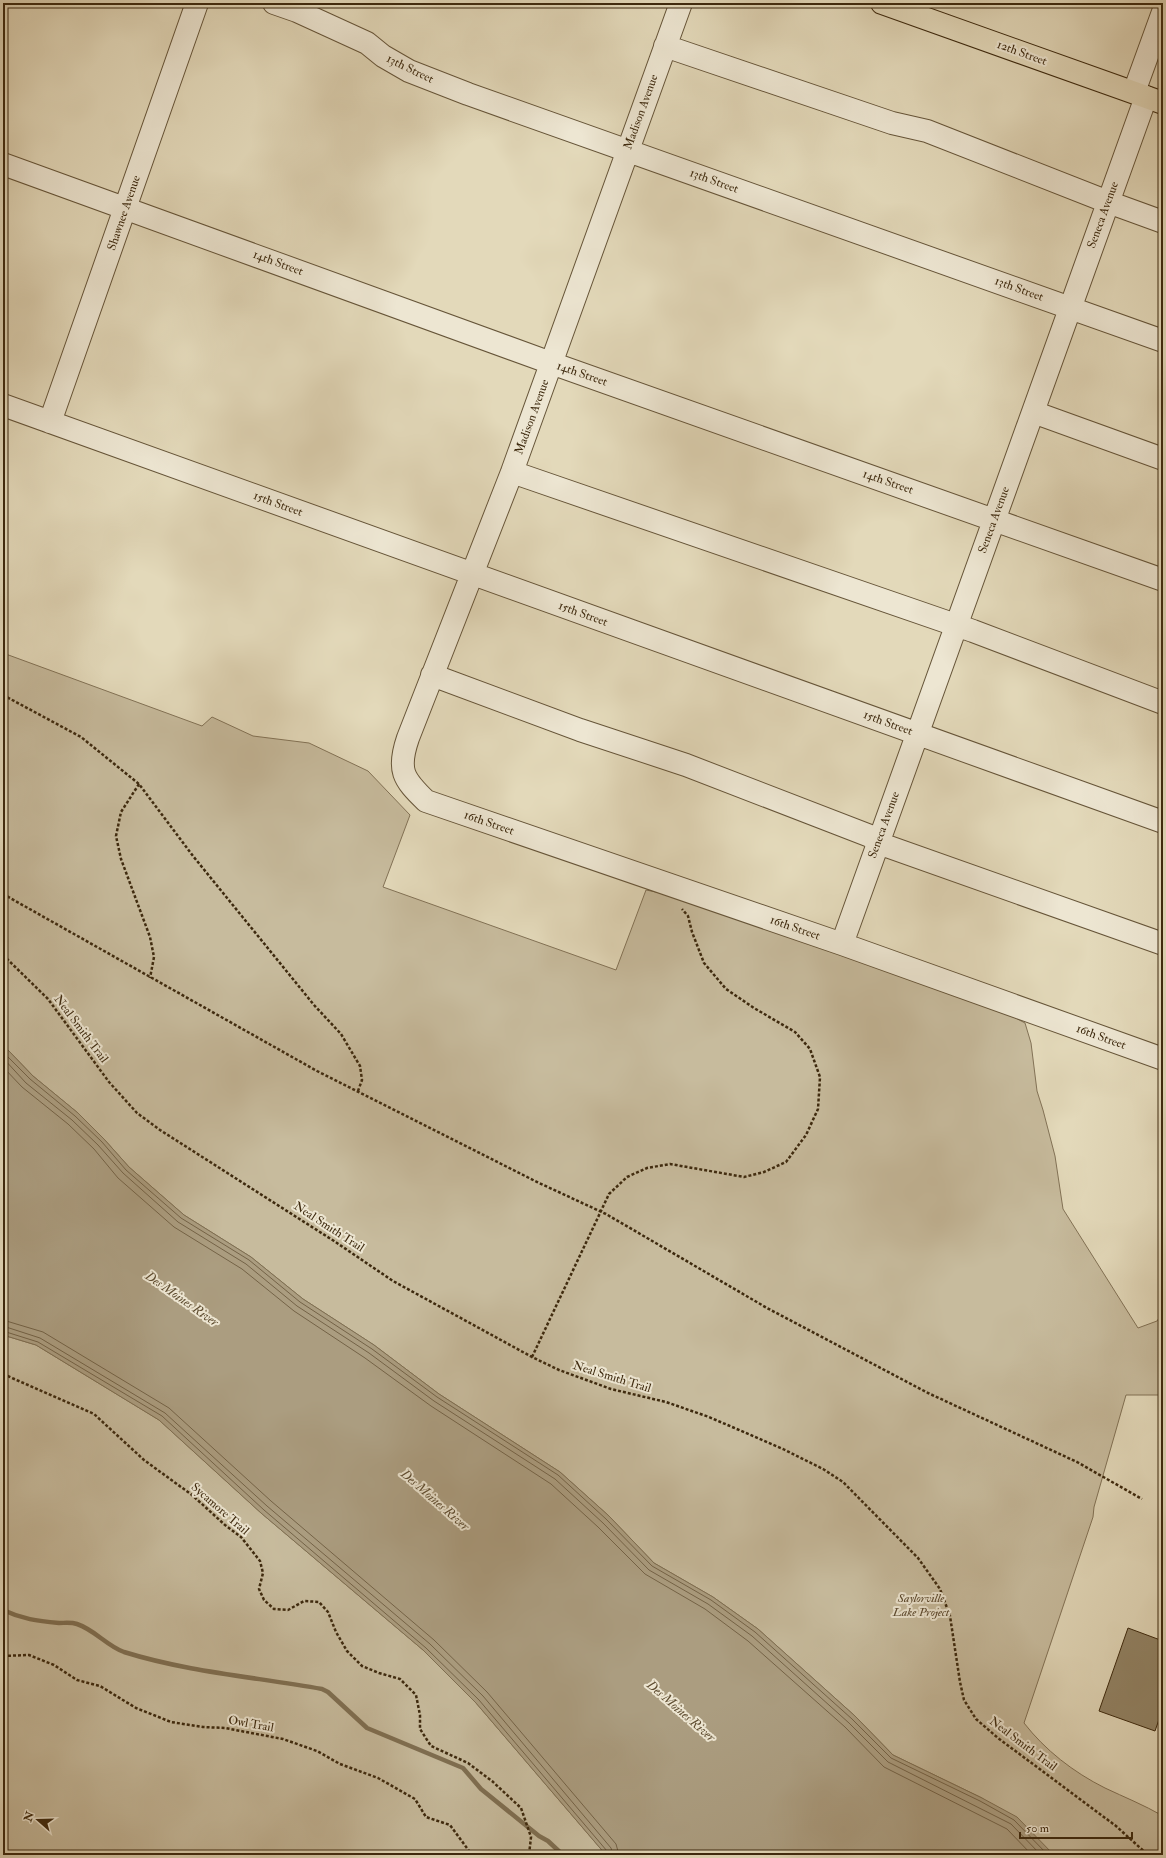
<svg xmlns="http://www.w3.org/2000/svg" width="1166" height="1858" font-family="'IM FELL Double Pica',serif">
	<rect width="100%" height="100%" fill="#e3d9ba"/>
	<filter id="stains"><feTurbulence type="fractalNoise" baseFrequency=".005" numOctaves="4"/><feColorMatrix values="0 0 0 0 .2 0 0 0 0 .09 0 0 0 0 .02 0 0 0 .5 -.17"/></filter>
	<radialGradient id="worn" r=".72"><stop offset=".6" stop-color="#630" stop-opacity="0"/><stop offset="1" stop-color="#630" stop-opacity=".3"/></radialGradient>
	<path fill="#c7bb9d" stroke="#827256" d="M3,653L202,726L212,717L253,736L309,743L368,771L410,815L383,887L616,970L646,890L666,894L1004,1012L1025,1023L1031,1043L1037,1091L1043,1110L1055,1156L1063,1209L1138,1328L1157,1321L1163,1312V1395H1126L1094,1507L1093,1517L1024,1723C1045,1750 1073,1772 1105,1788C1124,1797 1144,1805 1163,1816V1855H1054L982,1798L893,1755L855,1716L758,1629L713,1597L654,1563L609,1516L560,1472L439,1394L374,1345L303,1299L251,1257L184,1215L129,1167L104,1139L78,1113L33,1076L7,1049L3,1047Z
		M3,1335L36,1345L159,1420L261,1513L423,1650L476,1703L606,1855H3Z"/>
	<path fill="#ab9d80" stroke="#7f6f52" d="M3,1047L7,1049L33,1076L78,1113L104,1139L129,1167L184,1215L251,1257L303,1299L374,1345L439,1394L560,1472L609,1516L654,1563L713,1597L758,1629L855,1716L893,1755L982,1798L1017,1817L1054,1855H606L476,1703L423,1650L261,1513L159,1420L36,1345L3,1335Z"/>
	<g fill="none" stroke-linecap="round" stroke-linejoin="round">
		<path stroke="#746347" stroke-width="1" d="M3,1052L30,1079L75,1116L102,1142L126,1170L181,1218L249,1260L300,1302L372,1349L437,1397L558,1475L606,1519L652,1566L711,1600L755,1632L852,1719L891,1758L980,1801L1014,1820L1048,1855
			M3,1058L26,1083L72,1120L98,1145L123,1173L178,1222L246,1264L297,1306L369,1353L434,1401L555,1479L603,1523L649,1570L708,1604L752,1636L849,1723L888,1762L1011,1824L1041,1855
			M3,1067L22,1087L68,1124L94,1149L118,1178L174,1227L242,1269L294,1311L365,1358L431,1406L551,1484L598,1527L645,1574L705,1609L748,1641L845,1727L884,1767L1007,1829L1032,1855
			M3,1320L43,1332L169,1408L271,1501L434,1640L487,1692L616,1844L619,1855
			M3,1326L40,1338L165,1413L267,1506L430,1644L483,1696L611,1848L613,1855
			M3,1331L38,1342L162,1416L264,1510L426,1648L479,1700L607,1851L608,1855"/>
		<path stroke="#7f6f52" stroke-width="4.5" d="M3,1610C22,1619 37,1621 59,1623C65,1623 71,1622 77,1624C95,1630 107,1646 124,1652C188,1672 255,1677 322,1689L328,1692L367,1728L463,1768L481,1789L539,1836L548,1841L563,1855"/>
	</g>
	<path fill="#938567" stroke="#3d290e" d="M1128,1628L1163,1641V1708L1155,1731L1099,1711Z"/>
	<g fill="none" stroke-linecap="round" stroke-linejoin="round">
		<g stroke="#665539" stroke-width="24">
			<path id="minor" d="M274,3L297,11L367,43L383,56L409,71L468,94L1163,341
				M681,3L512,472L408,738C397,770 403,779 426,801L842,944L1163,1059
				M665,46L892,123L927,131L1108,202L1163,222
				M1134,92L1163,12
				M3,164L551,363L1163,580
				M3,405L1163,822
				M1033,412L1163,459
				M50,422L197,3
				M512,472L973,631L1163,703
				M432,675L580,730L686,765L870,836L878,843L1163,944
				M842,944L1146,97"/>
		</g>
		<g stroke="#3d290e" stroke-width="24">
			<path id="major" d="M882,3L1163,103"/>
		</g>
		<path stroke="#3d290e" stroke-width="2.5" stroke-dasharray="3 2" stroke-linecap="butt" d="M3,695L81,737L139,784L193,856L314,1005L341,1034L360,1066L362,1080L358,1091
			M139,784L121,812L116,836L121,859L150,937L154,957L150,978
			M3,894L317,1071L537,1182L606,1214L767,1308L928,1393L1077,1462L1142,1499
			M3,955L48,999L109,1082L137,1113L160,1130L334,1241L393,1281L532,1357L559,1370L611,1389L666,1402L709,1417L783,1449L823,1469L843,1482L918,1558L940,1589L950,1616L960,1682L964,1700L976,1719L998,1738L1116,1826L1148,1855
			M532,1357L609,1194L627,1177L647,1168L670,1164L744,1177L764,1172L786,1162L806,1135L818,1109L820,1077L810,1049L795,1032L754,1008L726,989L704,963L692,932L688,916L682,909
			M3,1374L94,1414L144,1460L192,1495L225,1525L241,1537L260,1561L263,1573L259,1589L264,1600L274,1609L288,1610L304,1601L319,1602L328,1612L336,1632L347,1651L362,1666L379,1673L400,1679L416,1695L420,1715V1729L431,1746L468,1763L492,1781L521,1808L531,1837L529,1855
			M3,1656L29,1655L54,1665L77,1680L100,1686L136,1708L171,1722L203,1727L225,1728L246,1732L283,1739L317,1751L340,1764L378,1778L415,1799L426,1817L450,1825L472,1855"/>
		<use href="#minor" stroke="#ede6d2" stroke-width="22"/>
		<use href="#major" stroke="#e3d9ba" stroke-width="22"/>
	</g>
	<g text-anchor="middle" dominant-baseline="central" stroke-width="4" stroke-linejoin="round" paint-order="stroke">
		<g font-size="12" fill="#3d290e" stroke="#ede6d2">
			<text transform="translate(1022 53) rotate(20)">12th Street</text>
			<text transform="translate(410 69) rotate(26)">13th Street</text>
			<text transform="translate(641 112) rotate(-70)">Madison Avenue</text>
			<text transform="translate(714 181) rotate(20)">13th Street</text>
			<text transform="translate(124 213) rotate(-71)">Shawnee Avenue</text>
			<text transform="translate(1103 215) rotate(-70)">Seneca Avenue</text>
			<text transform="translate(278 263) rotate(20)">14th Street</text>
			<text transform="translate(1019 289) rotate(20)">13th Street</text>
			<text transform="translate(582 374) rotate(19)">14th Street</text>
			<text transform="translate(532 417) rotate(-70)">Madison Avenue</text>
			<text transform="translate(888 482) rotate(19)">14th Street</text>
			<text transform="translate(278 504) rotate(20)">15th Street</text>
			<text transform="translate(994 520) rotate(-70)">Seneca Avenue</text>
			<text transform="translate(583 614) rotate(20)">15th Street</text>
			<text transform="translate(888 723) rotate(20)">15th Street</text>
			<text transform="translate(489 823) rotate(19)">16th Street</text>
			<text transform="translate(884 825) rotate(-70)">Seneca Avenue</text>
			<text transform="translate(795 928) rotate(19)">16th Street</text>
			<text transform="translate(81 1029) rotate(53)">Neal Smith Trail</text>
			<text transform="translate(1101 1037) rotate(20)">16th Street</text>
			<text transform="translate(329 1227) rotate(33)">Neal Smith Trail</text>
			<text transform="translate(612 1377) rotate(17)">Neal Smith Trail</text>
			<text transform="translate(220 1509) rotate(41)">Sycamore Trail</text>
			<text transform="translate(251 1724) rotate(10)">Owl Trail</text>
			<text transform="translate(1023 1744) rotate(37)">Neal Smith Trail</text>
		</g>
		<g font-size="12" font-style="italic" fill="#59462b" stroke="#ede6d2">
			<text x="921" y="1598">Saylorville<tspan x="921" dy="14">Lake Project</tspan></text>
		</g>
		<g font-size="13" font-style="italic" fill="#5e4c30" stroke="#ede6d2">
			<text transform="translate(182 1299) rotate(35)">Des Moines River</text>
			<text transform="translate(435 1500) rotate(41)">Des Moines River</text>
			<text transform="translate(681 1711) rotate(41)">Des Moines River</text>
		</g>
	</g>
	<rect width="1166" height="1858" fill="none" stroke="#e3d9ba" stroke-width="16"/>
	<rect x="4" y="4" width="1158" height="1850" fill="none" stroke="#3d290e" stroke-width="2"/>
	<rect x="8" y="8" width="1150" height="1842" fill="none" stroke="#3d290e"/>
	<g transform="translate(38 1820) rotate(290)" stroke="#ede6d2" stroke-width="3" paint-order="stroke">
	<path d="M0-3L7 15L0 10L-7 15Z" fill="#3d290e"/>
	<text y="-6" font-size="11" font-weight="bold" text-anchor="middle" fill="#3d290e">N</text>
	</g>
	<path d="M1020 1832v6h112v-6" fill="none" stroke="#3d290e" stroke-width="2"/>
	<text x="1026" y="1832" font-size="12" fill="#3d290e" stroke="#ede6d2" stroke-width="3" paint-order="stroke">50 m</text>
	<rect width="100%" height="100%" filter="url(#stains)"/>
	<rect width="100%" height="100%" fill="url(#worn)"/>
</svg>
